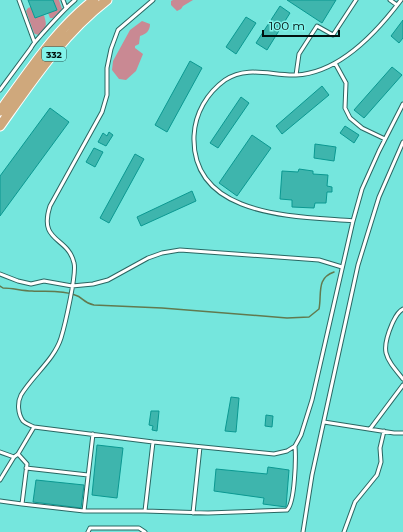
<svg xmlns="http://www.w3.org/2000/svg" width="403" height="532" font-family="Montserrat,sans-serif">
	<rect width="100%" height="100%" fill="#75e6dd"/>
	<path fill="#c98993" d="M53,0H59L62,9L53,18H50L48,13L57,10Z
		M173,0H193L183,6L181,9L177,11L171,5V1Z
		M31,7L35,18L44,15C47,26 47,26 39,35L35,34L34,33L26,11L28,8Z
		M142,21L150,24C150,31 146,34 140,36L139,44L135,46V48L143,54L136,71L126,80L119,79L112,70L113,61L130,30Z"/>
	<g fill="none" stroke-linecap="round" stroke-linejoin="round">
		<path stroke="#617a4f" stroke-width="1.5" d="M0,286L3,288C13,288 22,291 32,291C46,292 62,290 75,295C83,297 83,303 94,305L162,308L287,318L309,317L319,309C322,294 316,278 334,272"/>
	</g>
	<path fill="#3eb5ad" stroke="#0b9891" d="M28,0H53L57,10L35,18Z
		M287,0H336L322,23Z
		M280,6L290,13L267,50L256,43Z
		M246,17L256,23L236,54L226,47Z
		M403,20V38L399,43L391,36Z
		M190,61L202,68L167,132L155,125Z
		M392,67L402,75L364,118L354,110Z
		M322,86L329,95L282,134L276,126Z
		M241,97L249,103L218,148L210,143Z
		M50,108L69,122L0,216V176Z
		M345,126L359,135L354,143L340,133Z
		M109,132L113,135L106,146L98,142L103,133L107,136Z
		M252,135L271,148L237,196L219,183Z
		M315,144L336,147L334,161L314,158Z
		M94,148L103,152L95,167L86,162Z
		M135,154L144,159L109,223L100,218Z
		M299,169L313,171V174L328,175L327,186L332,187V192H327L326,203H315L314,208L292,207V200L280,199L282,171L298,172Z
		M192,191L196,201L141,226L137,217Z
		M231,397L239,398L236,432L225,431Z
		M151,411H159L157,431L152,430L153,426L149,425Z
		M266,415L273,416L272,427L265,426Z
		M97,445L123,448L117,498L92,495Z
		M268,467L289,470L286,507L263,504L264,498L214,491L216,469L267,474Z
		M36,480L84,485L81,508L33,502Z"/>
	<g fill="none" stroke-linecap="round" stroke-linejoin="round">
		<g stroke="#2a6662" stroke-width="5">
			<path id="service" d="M19,0L34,41
				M63,0L66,8
				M153,0L118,30L111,49L107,68V95L102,112L50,206C38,243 68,236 74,263C77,273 65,325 61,338C54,360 33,375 21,395C17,403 18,414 23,421C26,424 30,425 34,427L153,442L274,454L287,451L295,446L301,435L312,400L353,221L362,189L379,151L403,104
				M390,0L397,5
				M335,63L346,83L345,108L350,118L362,128L385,139
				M296,75L299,54L317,26L333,35L356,0
				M0,90L31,48C34,42 38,39 42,34C53,22 63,10 75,0
				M353,221C296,216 191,218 194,136C195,113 207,93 225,80C248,65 272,76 296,75C339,73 377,32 401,0
				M0,274L18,281L31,284L44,281L72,286L93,284L108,280L148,258L162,253L180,250L319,260L342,267
				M403,309C397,312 395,318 392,324C380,352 385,357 403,379
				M324,422L394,433H403
				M370,429L403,385
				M93,434L84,511H145L153,442
				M0,452L14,457L18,454L34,427
				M18,454L27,464L22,504L84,511
				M26,468L88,475
				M0,480L14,457
				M0,501L22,504
				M145,511L208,513L287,510C295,503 296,458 295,446
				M193,513L200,447
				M88,532L90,528H139L145,532
				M303,532L312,475L358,265L379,197L403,142
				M344,532L355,502L377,475L381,462L380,448L384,431"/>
		</g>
		<g stroke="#fff" stroke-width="11">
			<path id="trunk" d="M0,111C29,72 55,30 94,0
				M0,126C32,81 63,34 107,0"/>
		</g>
		<use href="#service" stroke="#fff" stroke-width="3"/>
		<use href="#trunk" stroke="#cfa87c" stroke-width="9"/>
	</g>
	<g text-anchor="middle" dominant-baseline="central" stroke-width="4" stroke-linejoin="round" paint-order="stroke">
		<rect fill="#82f3ea" stroke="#275551" stroke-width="1" x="42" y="47" width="24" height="14" rx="3"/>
		<g font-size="9" font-weight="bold" fill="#00110f">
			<text x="54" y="54">332</text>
		</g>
	</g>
	<path d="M263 30v6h76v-6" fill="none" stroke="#00110f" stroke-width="2"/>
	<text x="269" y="30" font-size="12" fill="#00110f" stroke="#82f3ea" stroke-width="3" paint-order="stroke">100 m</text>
</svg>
